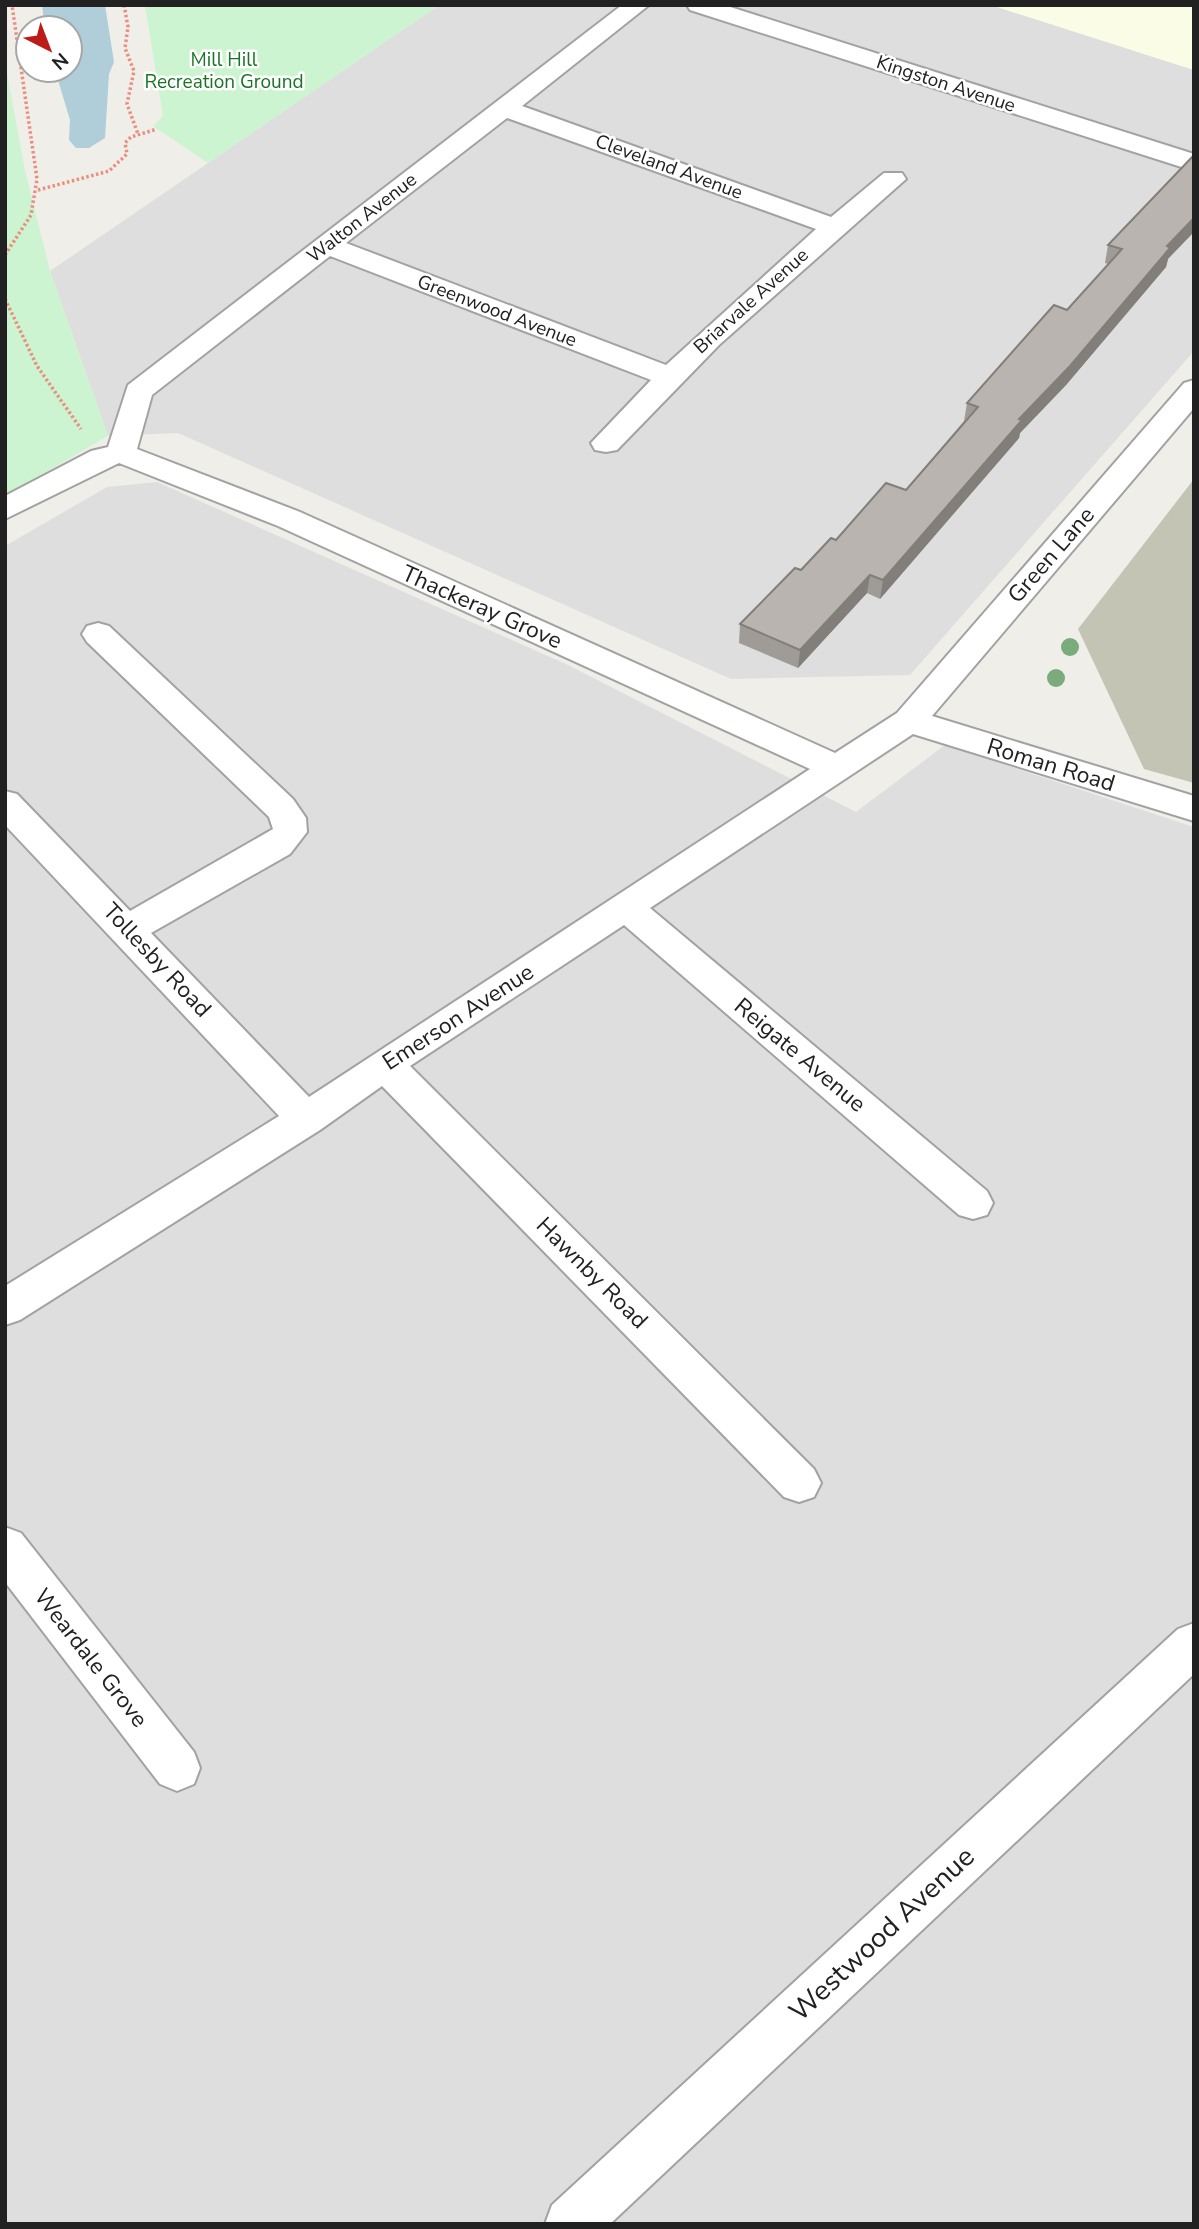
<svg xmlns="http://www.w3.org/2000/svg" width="1199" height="2229" font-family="'Nunito Sans',sans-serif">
	<rect width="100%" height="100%" fill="#f0eee9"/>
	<path fill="#dfdede" d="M439,5H991L1194,70V351L910,675L731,679L178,433L108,436L50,271Z
		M157,482L568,665L856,812L945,745L1194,827V2224H5V546L107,487Z"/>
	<path fill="#fbfce6" d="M991,5H1194V70Z"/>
	<path fill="#c4c4b5" d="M1194,479V783L1144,769L1078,629Z"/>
	<path fill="#ccf4d0" d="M145,5H439L208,163L153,126L163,116Z
		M5,62L25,171L50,271L108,436L5,496Z"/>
	<path fill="#afced9" d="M42,5H105L114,62L109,74L105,138L89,148H76L69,140L70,120L55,70H70V28H45Z"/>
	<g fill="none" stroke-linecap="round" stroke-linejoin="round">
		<g stroke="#a2a2a2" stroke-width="4">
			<path id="minor" d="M622,5H649L522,106L831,217L884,173H902L906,179L719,345L617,450L606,452L595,450L591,443L651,380L330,256L152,395L137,449L300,512L835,753L897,713L1184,383L1194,380V408L932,716L1194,796V821L913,734L650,908L987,1191L993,1203L987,1215L973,1219L959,1215L624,925L410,1066L814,1469L821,1483L814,1497L799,1502L784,1497L382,1086L320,1130L20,1320L5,1325V1286L279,1116L5,825V791L17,794L130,911L273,829L269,817L87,642L82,634L87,626L98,623L109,626L293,799L306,818L307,832L290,854L151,933L309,1097L810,769L278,526L119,463L5,519V496L91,451L108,447L128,385ZM507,118L816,229L666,365L346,243Z
				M687,5H724L1194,154V171L690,10Z
				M5,1527L21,1533L194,1752L200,1768L194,1784L177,1791L160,1784L5,1582Z
				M1194,1623V1674L610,2224H545L552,2205L1178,1629Z"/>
		</g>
		<path stroke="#eb8e7f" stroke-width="3.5" stroke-dasharray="2.5 2.5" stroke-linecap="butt" d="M124,5L128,27L125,48L134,71L127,104L138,134
			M38,190L109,171L127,154L125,143L131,137L157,129
			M5,255L31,215L37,179L12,5
			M5,299L37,366L81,429"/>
		<use href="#minor" fill="#fff" fill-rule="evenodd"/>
	</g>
	<g fill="#7aab7d">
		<circle cx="1070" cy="647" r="9"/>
		<circle cx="1056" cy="678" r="9"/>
	</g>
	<path fill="#9f9b96" d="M1108,245L1168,259L1166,267L1066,385L1020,433L1019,438L880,599L867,593L798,668L739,643L740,624L836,540L906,490L964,421L967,403L1067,310L1108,264L1105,263Z"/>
	<path fill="#827e7a" d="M1194,218V232L1168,259L1166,267L1066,385L1020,433L1019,438L880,599L883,580L1167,246Z
		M870,575L867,593L798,668L800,650Z"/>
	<path fill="#b9b4af" stroke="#827e7a" stroke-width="2" d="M1194,155V218L1167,246L1170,248L1070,366L1019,419L1022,420L883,580L870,575L800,650L740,624L795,568L801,570L831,538L836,540L886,483L906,490L978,407L967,403L1054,305L1067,310L1122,249L1108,245Z"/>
	<g text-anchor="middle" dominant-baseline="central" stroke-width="5" stroke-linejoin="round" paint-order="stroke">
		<g font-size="19" fill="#197524" stroke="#fff">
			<text x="224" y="60">Mill Hill<tspan x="224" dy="22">Recreation Ground</tspan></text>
		</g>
		<g font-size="19" fill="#212121" stroke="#fff">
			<text transform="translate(946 84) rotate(18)">Kingston Avenue</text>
			<text transform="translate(669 167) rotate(20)">Cleveland Avenue</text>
			<text transform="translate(362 218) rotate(-38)">Walton Avenue</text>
			<text transform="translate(751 301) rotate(-42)">Briarvale Avenue</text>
			<text transform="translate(497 311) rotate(21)">Greenwood Avenue</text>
		</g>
		<g font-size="23" fill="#212121" stroke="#fff">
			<text transform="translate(1051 555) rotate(-49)">Green Lane</text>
			<text transform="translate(482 607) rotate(24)">Thackeray Grove</text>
			<text transform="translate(1051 765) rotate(17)">Roman Road</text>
			<text transform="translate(157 960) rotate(47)">Tollesby Road</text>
			<text transform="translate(458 1017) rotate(-33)">Emerson Avenue</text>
			<text transform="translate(800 1055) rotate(40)">Reigate Avenue</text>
			<text transform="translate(592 1273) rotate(45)">Hawnby Road</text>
			<text transform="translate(91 1658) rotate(52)">Weardale Grove</text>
		</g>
		<g font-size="28" fill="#212121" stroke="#fff">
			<text transform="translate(882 1934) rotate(-43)">Westwood Avenue</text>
		</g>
	</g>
	<rect width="1199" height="2229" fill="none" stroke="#212121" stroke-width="14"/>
	<g transform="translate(49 49) rotate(138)"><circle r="33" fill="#ffffff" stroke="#a6a6a6" stroke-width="2"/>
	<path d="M0-5L12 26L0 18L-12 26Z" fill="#bb1c17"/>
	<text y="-10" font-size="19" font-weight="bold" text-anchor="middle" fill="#212121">N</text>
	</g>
</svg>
